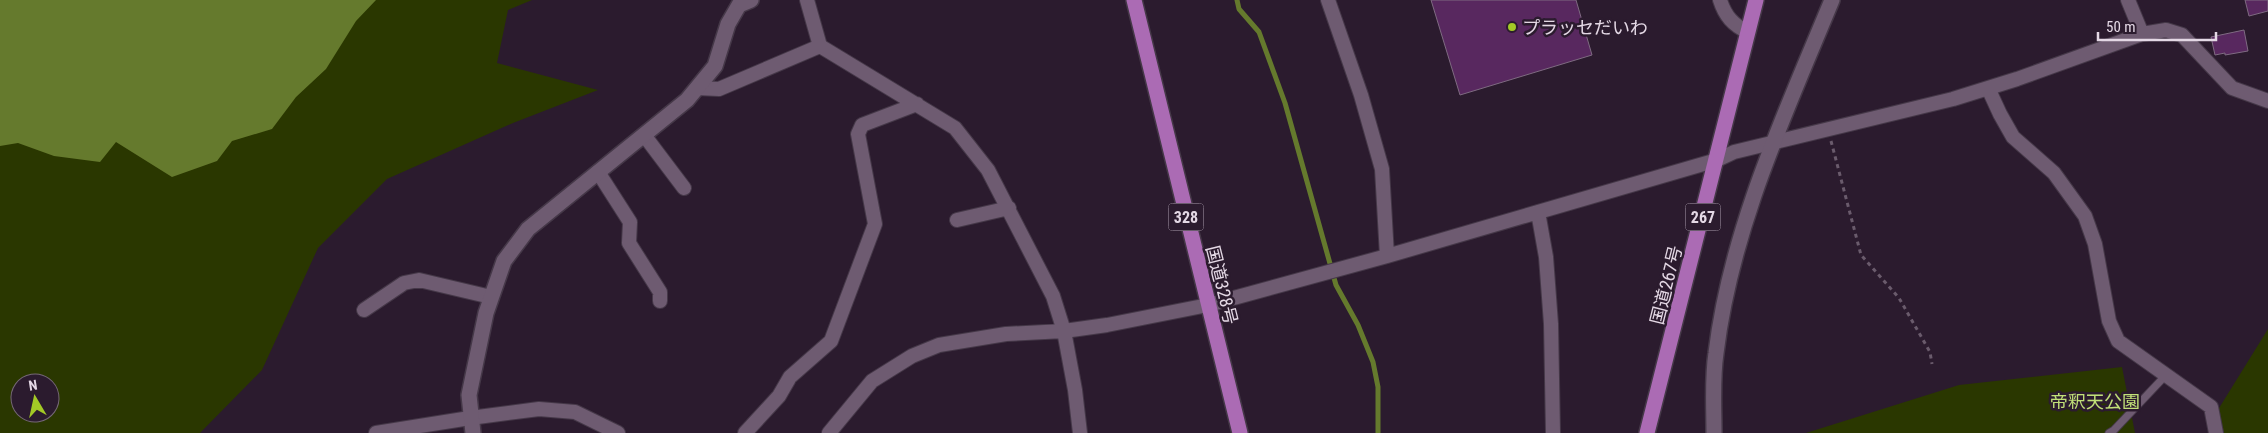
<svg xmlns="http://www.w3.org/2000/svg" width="2268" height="433" font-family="'Roboto Condensed','Noto Sans JP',sans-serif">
	<rect width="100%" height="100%" fill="#2b1b2e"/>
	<path fill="#2a3700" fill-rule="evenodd" d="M353,0H532L508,10L497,63L598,90L513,123L387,179L318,248L262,370L200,433H0V135ZM20,383H50V413H20Z
		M2268,329V433H2216L2211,421Z
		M2122,367L2135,433H1806L1959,385Z"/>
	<path fill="#657a2d" d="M0,0H376L356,21L326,69L296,97L272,129L232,141L217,161L172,177L116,142L100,162L54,156L18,143L0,146Z"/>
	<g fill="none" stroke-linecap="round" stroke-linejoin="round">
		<path stroke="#657a2d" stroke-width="5" d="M1237,0L1239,9L1259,32L1285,103L1336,285L1358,325L1373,362L1378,387V433"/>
	</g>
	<path fill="#58285f" stroke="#7f6b82" d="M1431,0H1576L1592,55L1460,95Z
		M2245,0H2268V11L2249,16Z
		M2244,30L2248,51L2225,55V53L2215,55L2211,37Z"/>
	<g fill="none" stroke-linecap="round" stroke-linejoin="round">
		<g stroke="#453848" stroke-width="9">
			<path id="service" d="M2109,433L2114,430L2166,375"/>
		</g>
		<g stroke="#453848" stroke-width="16">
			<path id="minor" d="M807,0L820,46L955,128L988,170L1053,296L1064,331L1075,390L1080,433
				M1328,0L1361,95L1382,169L1387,256
				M1720,0C1725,16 1733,25 1748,32
				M2128,0L2142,34
				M697,88L719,89L820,46
				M1988,88L2000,114L2013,137L2054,173L2085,216L2095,244L2109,321L2118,341L2211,407L2216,433
				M644,135L684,188
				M598,172L630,222L629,243L660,292V301
				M1538,212L1546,257L1551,324L1553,433
				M957,220L1009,208
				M364,310L404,283L419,280L491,297
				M376,433L470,418L539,409L575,412L618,433
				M745,433L779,396L790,377L831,341L875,224L858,134L862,125L917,104
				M829,433L872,381L912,356L939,345L1006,334L1064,331L1107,325L1208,305L1387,256L1717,160L1734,152L1953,99L2017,79L2142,34L2166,30L2182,35L2232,88L2268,101"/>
		</g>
		<g stroke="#453848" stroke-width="18">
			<path id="tertiary" d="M473,433L469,395L486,313L504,261L528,229L687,100L715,66L728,24L739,5L751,0
				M1714,433C1714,407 1712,379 1716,353C1731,229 1785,114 1832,0"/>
		</g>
		<g stroke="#453848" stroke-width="18">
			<path id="trunk" d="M1134,0L1240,433
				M1647,433L1756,0"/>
		</g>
		<path stroke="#6a5b6c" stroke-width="3" stroke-dasharray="4 4" stroke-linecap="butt" d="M1831,141L1861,255L1899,298L1930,352L1932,364"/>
		<use href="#service" stroke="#6e5b71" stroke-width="7"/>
		<use href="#minor" stroke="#6e5b71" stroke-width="14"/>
		<use href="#tertiary" stroke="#6e5b71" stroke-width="15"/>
		<use href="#trunk" stroke="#ab6bb4" stroke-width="15"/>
	</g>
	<circle fill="#a3c926" stroke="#2b1b2e" stroke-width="2" cx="1512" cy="27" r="5"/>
	<g text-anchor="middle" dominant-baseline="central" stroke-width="5" stroke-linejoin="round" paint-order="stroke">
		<g fill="#2b1b2e" stroke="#ac9fae" stroke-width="1">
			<rect x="1168.5" y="203.5" width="35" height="27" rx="4"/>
			<rect x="1685.5" y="203.5" width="35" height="27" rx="4"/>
		</g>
		<g font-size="16" font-weight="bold" fill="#e4d8e5">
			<text x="1186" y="217">328</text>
			<text x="1703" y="217">267</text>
		</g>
		<g font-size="18" fill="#e4d8e5" stroke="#2b1b2e" text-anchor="start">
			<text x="1522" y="27">プラッセだいわ</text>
		</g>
		<g font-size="18" fill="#e4d8e5" stroke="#2b1b2e">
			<text transform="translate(1222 285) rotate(76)">国道328号</text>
			<text transform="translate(1666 285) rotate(-76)">国道267号</text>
		</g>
		<g font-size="18" fill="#c1e078" stroke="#2b1b2e">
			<text x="2095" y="401">帝釈天公園</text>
		</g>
	</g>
	<g transform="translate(35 398) rotate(351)"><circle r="24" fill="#2b1b2e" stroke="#756777"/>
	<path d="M0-4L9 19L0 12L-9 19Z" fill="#a3c926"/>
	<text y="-8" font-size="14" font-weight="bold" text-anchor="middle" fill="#e4d8e5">N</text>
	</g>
	<path d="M2098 32v8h118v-8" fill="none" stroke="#e4d8e5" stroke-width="2.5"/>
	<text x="2106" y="32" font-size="15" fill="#e4d8e5" stroke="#2b1b2e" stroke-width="4" paint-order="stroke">50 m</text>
</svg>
